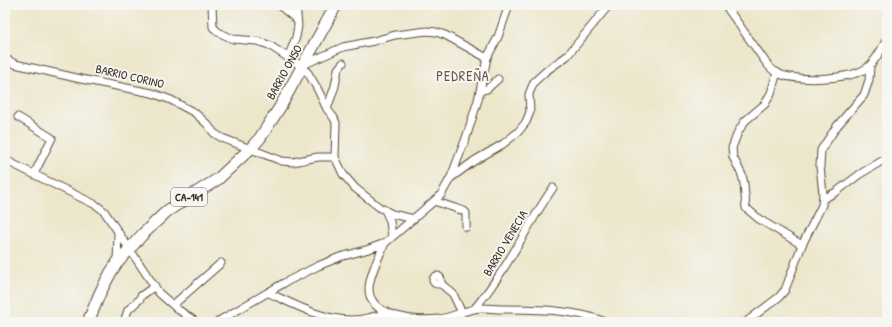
<svg xmlns="http://www.w3.org/2000/svg" width="892" height="327" font-family="'Patrick Hand',sans-serif">
	<rect width="100%" height="100%" fill="#f6f6f2"/>
	<filter id="ink" filterUnits="userSpaceOnUse"><feTurbulence type="fractalNoise" baseFrequency=".025" numOctaves="2"/><feDisplacementMap in="SourceGraphic" scale="8" xChannelSelector="R" yChannelSelector="G"/><feConvolveMatrix kernelMatrix="1 2 1 2 8 2 1 2 1" color-interpolation-filters="sRGB"/></filter>
	<filter id="wash" filterUnits="userSpaceOnUse"><feTurbulence type="fractalNoise" baseFrequency=".012" numOctaves="4" result="noise"/><feDisplacementMap in="SourceGraphic" scale="16" xChannelSelector="R" yChannelSelector="G"/><feGaussianBlur stdDeviation="0.9" result="paint"/><feColorMatrix in="noise" values="0 0 0 0 0 0 0 0 0 0 0 0 0 0 0 0 0 1.4 0 .05"/><feComposite in="paint" operator="in"/></filter>
	<g filter="url(#wash)">
		<rect width="100%" height="100%" fill="#ece6ca"/>
	</g>
	<g filter="url(#ink)">
		<g fill="none" stroke-linecap="round" stroke-linejoin="round">
			<g stroke="#564638" stroke-width="9">
				<path id="minor" d="M212,5L213,27L218,32L233,39L257,41L269,45L301,66L308,73L317,88L327,109L334,118L336,123L335,157L343,174L355,188L379,207L392,214L414,219
					M279,5L297,20
					M725,5L767,64C771,69 775,73 782,75C801,81 852,80 868,67C877,60 882,48 887,39
					M5,58L15,64L81,79L152,93L171,100L195,113L207,124L214,133L222,138L282,161L293,162L318,157H335
					M288,58L296,37L298,26L296,5
					M303,65L343,47L374,41L395,35L427,31L436,32L445,35L487,58
					M777,72L771,93L765,104L745,121L738,132L732,148L733,157L742,175L744,184L746,208L759,219L802,245
					M480,91L487,89L498,79
					M327,109L335,86L338,69L343,63
					M18,117L52,138L34,174
					M5,160L96,205L104,211L159,293L176,308L196,322
					M452,177L474,161L503,144L518,132L526,122L530,112L529,94L534,82L546,71L567,56L609,5
					M823,199L836,192L860,174L887,158
					M434,201L464,211L466,213V227
					M385,210L390,221L392,237
					M385,243C379,257 370,273 369,288C368,318 419,322 439,319C454,317 468,308 483,308C489,308 495,309 501,309C537,309 572,309 606,322
					M117,263L118,233
					M433 280a4 4 0 1 1 8 0a4 4 0 1 1-8 0Z
					M440,283L453,294L462,313
					M269,293C293,304 321,319 348,320C362,321 375,316 388,313
					M173,305L221,263
					M474,309C483,299 490,288 498,277C518,248 533,216 553,188
					M124,322L128,310L140,299L141,296L155,286
					M217,322L284,283L318,266L340,257L369,249L385,243L441,195L451,177L466,138L478,100L487,58L498,37L509,5
					M746,322L779,297L785,290L802,245L822,205L823,194L820,166L821,150L837,126L864,95L869,80L870,66"/>
			</g>
			<g stroke="#564638" stroke-width="13">
				<path id="primary" d="M88,322L100,293L111,272L117,263L142,235L167,211L218,179L251,148L260,138L280,107L336,5"/>
			</g>
			<use href="#minor" stroke="#fff" stroke-width="7"/>
			<use href="#primary" stroke="#fff" stroke-width="11"/>
		</g>
	</g>
	<g text-anchor="middle" dominant-baseline="central" stroke-width="4" stroke-linejoin="round" paint-order="stroke">
		<rect fill="#f6f6f2" stroke="#73675e" stroke-width="1" x="171" y="188" width="36" height="18" rx="3"/>
		<g font-size="11" font-weight="bold" fill="#3b2a1e">
			<text x="189" y="197">CA-141</text>
		</g>
		<g font-size="12" fill="#3b2a1e" stroke="#f6f6f2">
			<text transform="translate(284 72) rotate(-61)">BARRIO ONSO</text>
			<text transform="translate(130 76) rotate(13)">BARRIO CORINO</text>
			<text transform="translate(505 243) rotate(-59)">BARRIO VENECIA</text>
		</g>
		<g font-size="14" letter-spacing="1" fill="#6d5043" stroke="#f6f6f2">
			<text x="463" y="75">PEDREÑA</text>
		</g>
	</g>
	<rect width="892" height="327" fill="none" stroke="#f6f6f2" stroke-width="20"/>
</svg>
